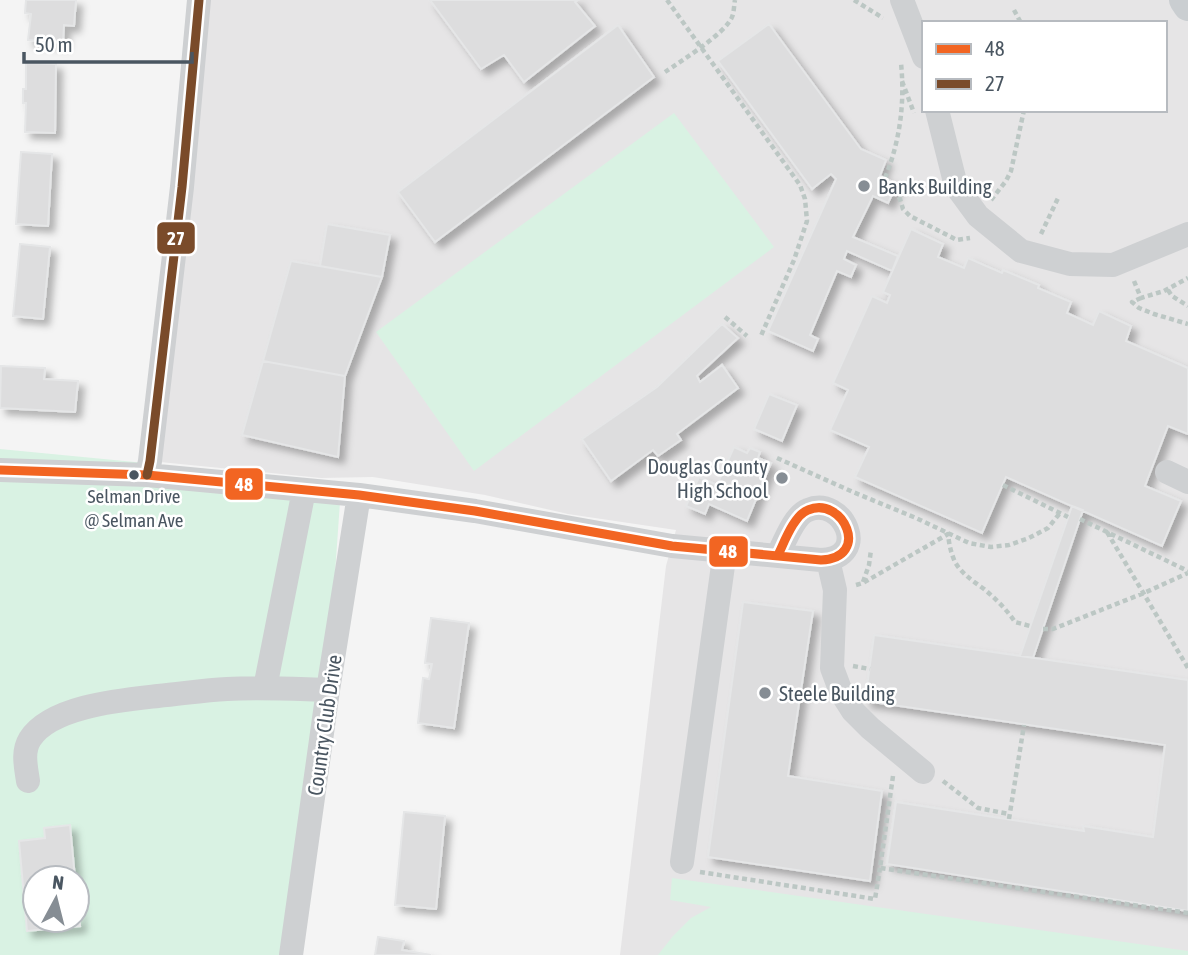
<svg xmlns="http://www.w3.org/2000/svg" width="1188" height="955" font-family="'Asap Condensed',sans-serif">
	<defs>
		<filter id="shadow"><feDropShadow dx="6" dy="6" stdDeviation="3.5" flood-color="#0004"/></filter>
	</defs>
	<rect width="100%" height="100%" fill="#f4f4f4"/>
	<path fill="#e6e5e6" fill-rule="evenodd" d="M199,0H1184L1188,6V955H620L666,566L676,530L568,514L485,495L373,477L321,478L150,461ZM924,23H1165V110H924Z"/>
	<path fill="#d9f2e3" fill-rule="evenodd" d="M674,113L774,247L474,471L376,332Z
		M0,449L145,463L340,502L325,716L285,955H0ZM35,878H77V920H35Z
		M672,878L1188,951V955H658L673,936L691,918L711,907L670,900Z"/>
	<path fill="#ddddde" stroke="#e5e6e7" stroke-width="2" filter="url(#shadow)" d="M26,0H76L74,26L64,25L63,43L28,40L31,14L25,13Z
		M430,0H578L575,2L595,26L524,82L504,55L481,69Z
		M769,24L861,149L886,160L880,176L897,184L888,203L873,196L853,237L898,256L892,271L847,251L844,259L856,265L851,277L837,271L810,335L818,339L813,351L768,331L836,179L831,174L812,189L718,61Z
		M618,25L654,77L435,242L398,192Z
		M26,63L56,64L55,133L25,132L26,103H23V89H26Z
		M21,152L52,154L48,226L16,224Z
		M327,224L390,235L382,277L320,266Z
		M911,229L943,244L938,257L964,268L968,258L1002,273L1003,270L1039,285L1038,288L1071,302L1067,313L1093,325L1099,311L1131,326L1126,341L1188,368V434L1168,426L1145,486L1181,501L1162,546L1006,477L982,533L855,477L869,447L830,430L848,390L833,383L872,296L887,303L890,295L883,292Z
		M20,244L50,247L43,319L13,316Z
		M291,261L382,277L345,376L263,361Z
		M722,324L738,338L697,376L700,382L722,365L738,388L677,434L681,440L658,456L653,450L611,481L582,439L657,387Z
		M263,361L345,376L338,457L242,435Z
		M1,366L45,368L44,379L78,381L75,412L0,408Z
		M769,394L797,405L782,441L754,429Z
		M734,447L747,453L750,448L760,452L758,458L771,463L747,521L709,504L705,514L686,506L699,477L717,485Z
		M1072,506L1083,510L1033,658L1020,656Z
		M743,602L813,611L788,776L882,791L870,881L708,857Z
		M431,618L469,623L454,728L418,723L423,678L429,679L432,664L425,663Z
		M874,635L1188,680V911L887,864L896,802L1084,831L1083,826L1153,837L1165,745L865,701Z
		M404,812L445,816L436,909L395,905Z
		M70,825L75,878H35V920H77V896L80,926L27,931L19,841L45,838L44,828Z
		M378,937L404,941L402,950L431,955H375Z"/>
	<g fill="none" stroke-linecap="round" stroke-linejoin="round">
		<path stroke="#bcc7c4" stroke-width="4.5" stroke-dasharray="5 3.5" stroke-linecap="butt" d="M667,0L800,185L805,199L807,221L794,260L760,338
			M854,0L883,18
			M1014,10L1021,23
			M665,72C681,61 725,34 732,17C734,13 734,5 735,0
			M902,81L914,113
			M885,178C900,141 905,103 901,63
			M894,190L900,199L903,209L910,216L957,240L970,238
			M991,200L1006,181L1011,171L1024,110
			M1041,234L1059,196
			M1134,281L1141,298L1164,291L1188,278
			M1168,290L1172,296L1188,306
			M1141,298L1132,302L1139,308L1154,314L1188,324
			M725,317L747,336
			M777,458L853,492L916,518L969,543L991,547L1009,545L1029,538L1048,528L1060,513
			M1003,485L1068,517
			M1080,519L1188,571
			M1107,532L1188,668
			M863,582L869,565L871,550
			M856,585L863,583L948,534C949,544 951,553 955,562C962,574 973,581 984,589C996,599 1007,610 1015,622L1030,626
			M1043,629H1053L1144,593L1188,573
			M853,666L870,669
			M893,776L880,868L1188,913
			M943,781L978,808L1009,814
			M1009,819L1024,725
			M700,872L875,899L880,868"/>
		<path stroke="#ced0d2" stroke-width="24" d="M902,0L924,57
			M937,110L956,186L978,216L1021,251L1070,264L1113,265L1188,234
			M0,470L147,475L359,495L475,511L672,546L821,560C872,558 843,495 808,510C794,515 784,543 778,555
			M1167,472L1188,482
			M147,475L150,461L182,187L199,0
			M828,560L835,590L832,668L841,692L853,711L870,728L923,772
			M265,688L304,490
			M28,781C26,767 22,752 30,739C51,706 122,700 158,696C181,694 204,690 227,689C261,687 294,689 328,690
			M682,862L725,551
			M291,955L328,690L359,495"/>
		<path stroke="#caced1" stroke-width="30" d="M1184,0L1188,6"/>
		<g stroke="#fff" stroke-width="14">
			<path id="bus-1" d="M0,470L147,475L359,495L475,511L672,546L821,560C872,558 843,495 808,510C794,515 784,543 778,555"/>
		</g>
		<g stroke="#fff" stroke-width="14">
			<path id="bus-2" d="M147,475L150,461L182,187L199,0"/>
		</g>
		<use href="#bus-1" stroke="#f26522" stroke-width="9"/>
		<use href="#bus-2" stroke="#7a4b2a" stroke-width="9"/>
	</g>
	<g fill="#868d94" stroke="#fff" stroke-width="2.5">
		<circle cx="864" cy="186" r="7"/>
		<circle cx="782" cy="478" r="7"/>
		<circle cx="765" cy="693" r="7"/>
	</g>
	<circle fill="#4a5661" stroke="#fff" stroke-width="2.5" cx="134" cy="475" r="6"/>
	<g text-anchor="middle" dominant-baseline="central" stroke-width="5" stroke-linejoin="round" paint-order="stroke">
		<g font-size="19" fill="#4a5661" stroke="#fff">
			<text x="134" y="496">Selman Drive<tspan x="134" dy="24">@ Selman Ave</tspan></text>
		</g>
		<g font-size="21" fill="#4a5661" stroke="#fff" text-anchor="start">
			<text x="878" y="186">Banks Building</text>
			<text x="768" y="466" text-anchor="end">Douglas County<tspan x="768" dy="24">High School</tspan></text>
			<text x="779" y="693">Steele Building</text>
		</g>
		<g font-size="21" fill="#4a5661" stroke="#fff">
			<text transform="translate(324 725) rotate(-82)">Country Club Drive</text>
		</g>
	</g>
	<g stroke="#fff" stroke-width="2.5">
		<rect x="156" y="221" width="40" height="34" rx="7" fill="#7a4b2a"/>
		<rect x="224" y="467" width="40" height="34" rx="7" fill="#f26522"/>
		<rect x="708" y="535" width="41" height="33" rx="7" fill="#f26522"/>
	</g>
	<g font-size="19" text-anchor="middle" font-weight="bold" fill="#fff">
		<text x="176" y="245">27</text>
		<text x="244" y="491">48</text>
		<text x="728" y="558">48</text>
	</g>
	<rect x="922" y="21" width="245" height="91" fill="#ffffff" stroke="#b7bbc0" stroke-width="2"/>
	<rect x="936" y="44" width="35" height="10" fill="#f26522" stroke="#b7bbc0" stroke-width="2"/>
	<text x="985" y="56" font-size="21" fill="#4a5661">48</text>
	<rect x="936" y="79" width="35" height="10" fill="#7a4b2a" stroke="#b7bbc0" stroke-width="2"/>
	<text x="985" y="91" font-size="21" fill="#4a5661">27</text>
	<g transform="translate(56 899) rotate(7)"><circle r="33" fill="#ffffff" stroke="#b7bbc0" stroke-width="2"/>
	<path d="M0-5L12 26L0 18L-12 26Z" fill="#868d94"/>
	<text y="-10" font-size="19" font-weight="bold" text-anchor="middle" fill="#4a5661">N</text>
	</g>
	<path d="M24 52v10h168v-10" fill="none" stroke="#4a5661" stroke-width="3.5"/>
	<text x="35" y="52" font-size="21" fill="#4a5661" stroke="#ffffff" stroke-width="5" paint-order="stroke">50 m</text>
</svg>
